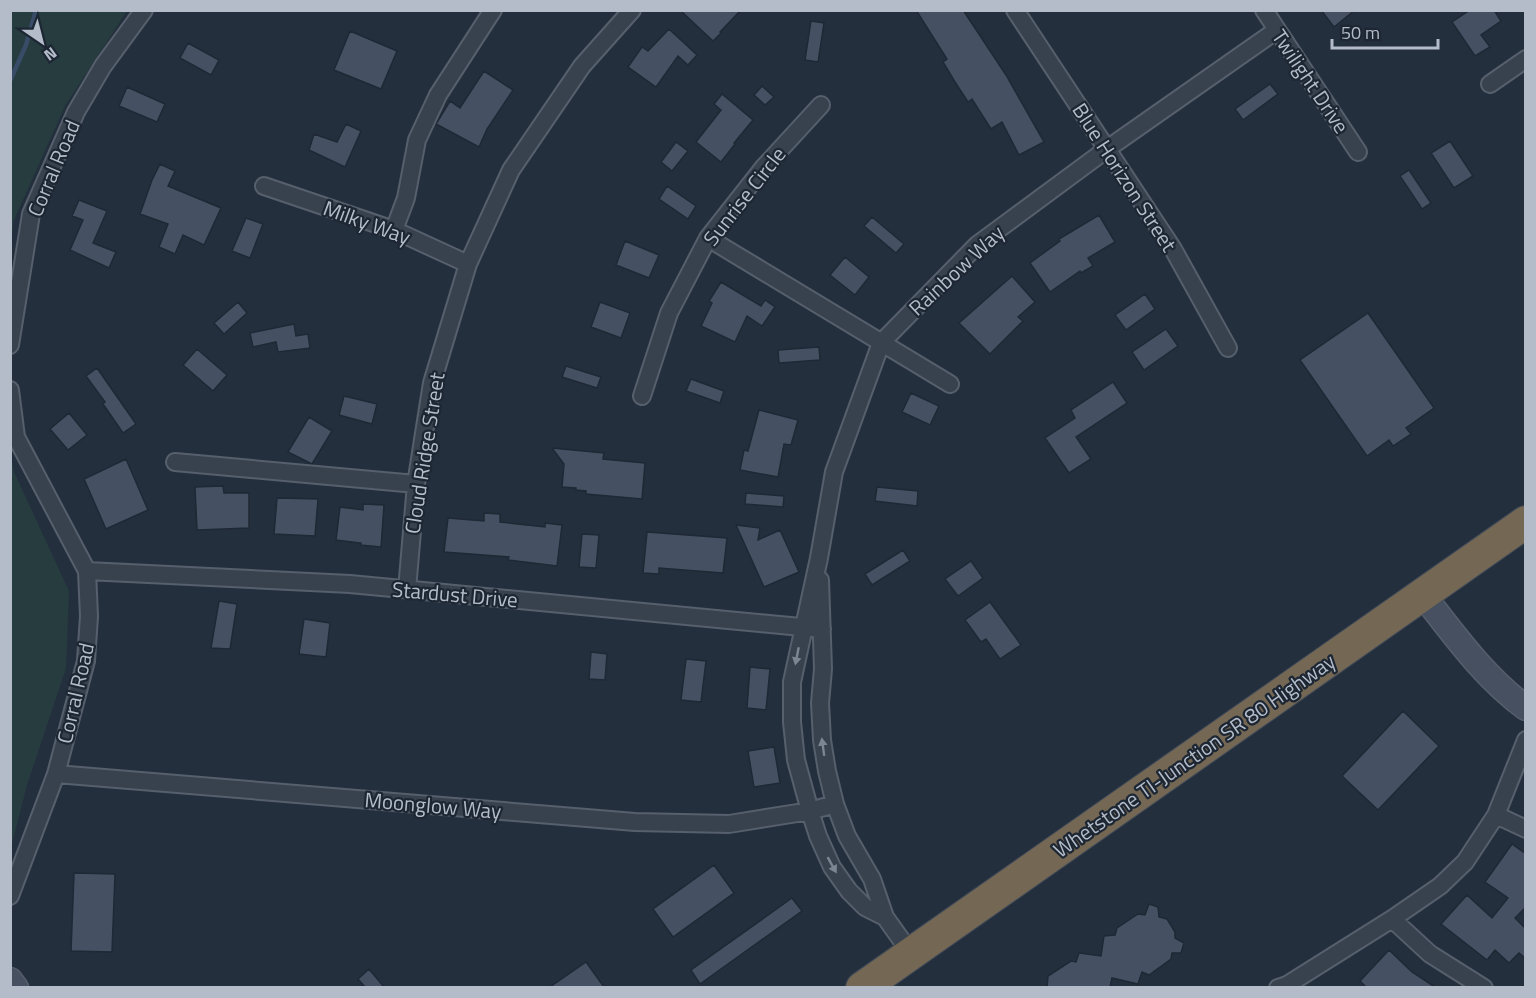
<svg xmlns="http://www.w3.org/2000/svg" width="1536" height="998" font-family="'Titillium Web',sans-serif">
	<rect width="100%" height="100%" fill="#242f3e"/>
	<path fill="#263c3f" d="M11,10L127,11L65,106L14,220L11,239Z
		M11,458L14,472L69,591L66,668L27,785L11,848Z"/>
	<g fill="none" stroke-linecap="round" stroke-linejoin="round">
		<path stroke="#394c67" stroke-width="4.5" d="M10,81L26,45L36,10"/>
	</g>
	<path fill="#455162" stroke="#1f2835" stroke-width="1.5" d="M680,10H741L720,32L721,33L713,41Z
		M916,10H963L1006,75L1044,142L1019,155L1002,122L991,129L972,99L968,102L955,82L943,62L947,59Z
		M1321,10H1355L1334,27Z
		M1470,10H1494L1501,21L1481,35L1490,47L1475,56L1452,22Z
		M811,21L824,23L818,62L805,60Z
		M669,29L697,55L688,65L678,56L656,87L628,67L642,47L648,51Z
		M350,31L397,51L381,89L334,70Z
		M188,43L219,60L211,75L180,58Z
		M484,71L513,90L487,129L479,147L436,124L450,101L460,108Z
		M1270,84L1278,94L1243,120L1235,109Z
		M762,86L774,97L765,105L754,95Z
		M127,87L165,104L157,122L119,106Z
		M722,94L753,120L734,143L735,144L721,162L696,142L721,110L714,104Z
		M346,124L361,131L345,167L309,150L314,134L337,142Z
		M1450,141L1473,176L1454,188L1431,153Z
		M676,142L688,151L672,171L661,162Z
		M160,164L175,171L168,186L221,208L204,245L183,235L175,254L159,247L168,224L140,214L152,180Z
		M1409,170L1431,203L1422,209L1400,176Z
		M667,186L696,206L688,219L659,199Z
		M79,200L107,211L93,243L116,252L109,268L70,250L83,220L72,216Z
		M1099,215L1115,242L1088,258L1093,266L1081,273L1080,271L1050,292L1030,263L1060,241L1059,239Z
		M872,217L904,244L896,253L864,226Z
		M246,218L263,224L250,258L232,251Z
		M625,241L659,255L649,278L616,265Z
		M845,257L869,277L855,295L830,275Z
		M1012,276L1035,302L1018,317L1023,321L990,354L959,323Z
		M721,282L761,306L765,300L775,307L762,326L747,316L735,342L701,326L712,303L709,301Z
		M1145,294L1155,309L1126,330L1115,315Z
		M238,302L247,313L224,334L214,323Z
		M600,302L630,313L621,338L591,327Z
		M1368,313L1434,408L1406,428L1411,434L1393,446L1389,440L1367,456L1300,360Z
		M294,324L296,336L308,334L310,348L278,352L276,342L253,347L250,333Z
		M1166,329L1178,346L1144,370L1132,352Z
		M819,347L820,360L779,363L778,350Z
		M197,349L227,375L213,391L183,365Z
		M566,366L601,377L597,388L562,377Z
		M97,368L136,424L123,433L103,404L105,402L86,376Z
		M691,379L724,391L720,403L686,391Z
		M1113,382L1127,403L1076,437L1091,459L1069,473L1045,438L1075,418L1071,410Z
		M911,393L939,406L930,425L902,412Z
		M344,396L377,404L372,424L339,415Z
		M759,410L798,420L791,445L784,444L778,477L740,470L744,450L748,451Z
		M69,413L87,435L68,450L50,429Z
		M309,417L332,431L312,464L288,452Z
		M552,448L604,453L603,459L645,463L642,499L586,494V491L576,490V488L562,487L564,464Z
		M126,459L148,510L106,529L84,479Z
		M223,486L224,493H249V528L197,530L195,487Z
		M877,487L918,491L917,506L875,501Z
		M746,493L784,496L783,507L745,504Z
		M277,498L318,499L315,536L274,534Z
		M363,504L384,505L381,547L360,545L361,543L336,540L340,507L363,510Z
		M484,513L500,514V522L545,527V523L562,525L557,566L508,560L509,557L444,552L448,518L484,521Z
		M736,525L760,528L758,540L780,530L799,572L764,587Z
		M647,532L727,538L723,573L659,568V574L643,573Z
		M582,534L599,535L596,568L579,567Z
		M903,550L910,561L872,585L865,574Z
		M971,561L983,578L958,596L945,579Z
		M219,601L237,604L230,649L211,648Z
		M990,602L1021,645L1000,659L986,639L981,642L965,620Z
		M304,619L330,623L326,657L299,654Z
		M591,652L607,654L605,680L589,679Z
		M686,659L706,661L701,702L681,700Z
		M750,667L770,669L766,710L747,708Z
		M1403,711L1439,746L1378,810L1342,776Z
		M774,747L780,783L754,787L748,751Z
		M1512,844L1526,854V907L1515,918L1526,929V959L1519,953L1509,963L1495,950L1487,960L1441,924L1467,895L1492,918L1508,898L1485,882Z
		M714,865L734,893L673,937L653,909Z
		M74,873L115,874L112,952L71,951Z
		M792,898L802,911L700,984L691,970Z
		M1149,904L1158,907L1159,917L1167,919L1175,932V938L1184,943L1181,953H1172L1171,959L1149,975L1142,972L1138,984L1112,978L1110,987H1047L1048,976L1071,961L1076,962L1079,953L1101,956L1104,936L1115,935L1117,928L1138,914L1145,915Z
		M1389,950L1412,972L1435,987H1366L1360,981Z
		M586,962L604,987H550Z
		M369,969L384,987H365L358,979Z"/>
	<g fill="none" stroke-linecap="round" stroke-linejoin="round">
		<g stroke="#565f6c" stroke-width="20">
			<path id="street" d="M1015,10L1173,249L1228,348
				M1264,10L1358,152
				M1490,84L1526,59
				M264,186L394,230L468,264
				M394,230L406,198L417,140L438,95L493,10
				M708,238L950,384
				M10,345L31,214L76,112L103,66L144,10
				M10,390L16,437L87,571L89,616L86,661L56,774L10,896
				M642,396L669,313L708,238L764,167L821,105
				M175,462L416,484
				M87,571L350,584L822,629
				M820,580L823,669L820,703L822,740L827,771L835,804L847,836L872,879L885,917L910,952
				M407,590L416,484L432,383L468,264L511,170L582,66L632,10
				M56,774L635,822L729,824L810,811L835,804
				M1496,815L1526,829
				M885,917L865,907L849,891L832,867L818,836L810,811L796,760L792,722V682L819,558L834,472L881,343L977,245L1107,149L1277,30
				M1392,919L1430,954L1484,988
				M1278,988L1287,985L1392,919L1440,886L1465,862L1496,815L1526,740"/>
		</g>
		<g stroke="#565f6c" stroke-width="27">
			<path id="secondary" d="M1423,595C1455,636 1484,677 1526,708
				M10,980L16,988"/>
		</g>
		<g stroke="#434c59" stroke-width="34">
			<path id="highway" d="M862,988L1526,522"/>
		</g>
		<use href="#street" stroke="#38414e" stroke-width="16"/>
		<use href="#secondary" stroke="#465061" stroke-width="24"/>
		<use href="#highway" stroke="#746855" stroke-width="32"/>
	</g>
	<defs><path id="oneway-solid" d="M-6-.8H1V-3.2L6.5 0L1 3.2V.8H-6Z" transform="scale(1.5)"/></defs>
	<g fill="#7c8592">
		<use href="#oneway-solid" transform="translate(797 656) rotate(101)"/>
		<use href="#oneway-solid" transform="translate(823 747) rotate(-98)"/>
		<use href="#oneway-solid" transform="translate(832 865) rotate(61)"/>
	</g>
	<g text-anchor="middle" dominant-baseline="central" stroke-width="4.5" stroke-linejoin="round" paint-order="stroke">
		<g font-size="21" fill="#b4bcc9" stroke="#1d2633">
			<text transform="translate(1311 81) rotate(56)">Twilight Drive</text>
			<text transform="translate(53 168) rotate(-67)">Corral Road</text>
			<text transform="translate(1125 177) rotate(57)">Blue Horizon Street</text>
			<text transform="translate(744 196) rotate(-52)">Sunrise Circle</text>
			<text transform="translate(367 222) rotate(20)">Milky Way</text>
			<text transform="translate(956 270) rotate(-43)">Rainbow Way</text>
			<text transform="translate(424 453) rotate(-81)">Cloud Ridge Street</text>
			<text transform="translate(455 594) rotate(5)">Stardust Drive</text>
			<text transform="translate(75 693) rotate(-77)">Corral Road</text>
			<text transform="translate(1194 755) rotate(-35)">Whetstone TI-Junction SR 80 Highway</text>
			<text transform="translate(433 805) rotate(5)">Moonglow Way</text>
		</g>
	</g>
	<rect width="1536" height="998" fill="none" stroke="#b4bcc9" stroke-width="24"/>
	<g transform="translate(42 42) rotate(145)" stroke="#1d2633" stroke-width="4.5" paint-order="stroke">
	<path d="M0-4.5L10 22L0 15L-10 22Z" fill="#b4bcc9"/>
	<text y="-9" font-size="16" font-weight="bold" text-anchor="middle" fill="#b4bcc9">N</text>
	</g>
	<path d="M1332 39v9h106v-9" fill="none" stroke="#b4bcc9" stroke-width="3"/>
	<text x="1341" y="39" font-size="18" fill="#b4bcc9" stroke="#1d2633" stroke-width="4.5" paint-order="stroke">50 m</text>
</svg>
